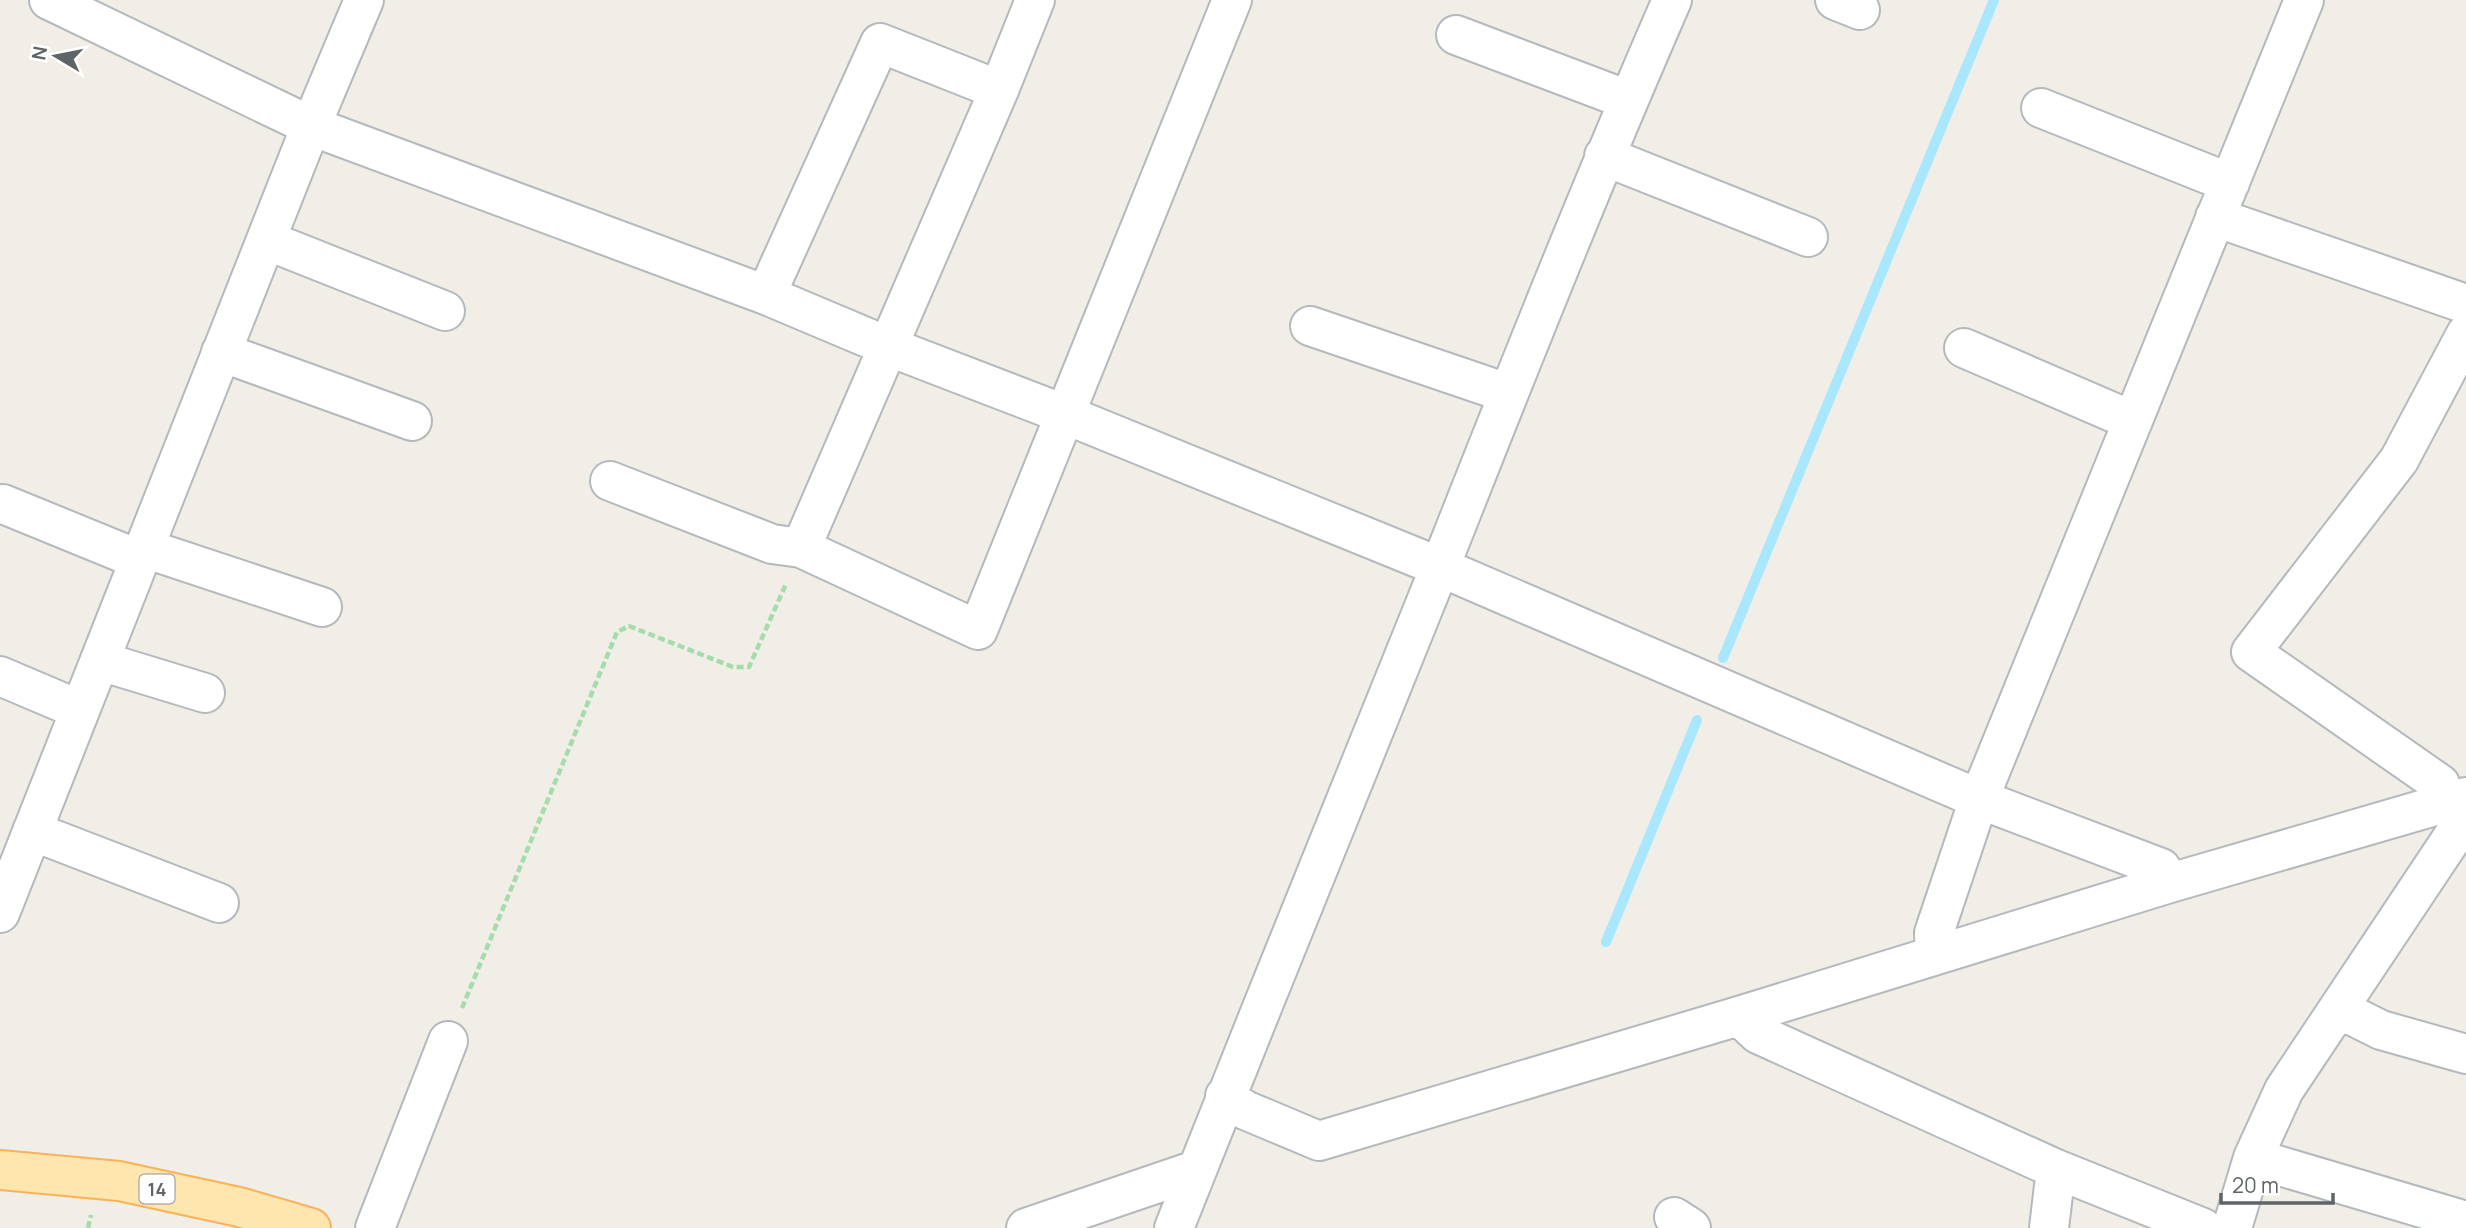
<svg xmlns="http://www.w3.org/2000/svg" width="2466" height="1228" font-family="Manrope,sans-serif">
	<rect width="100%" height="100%" fill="#f1ede7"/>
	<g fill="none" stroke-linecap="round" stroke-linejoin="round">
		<path stroke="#a9e7ff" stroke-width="10" d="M1723,658L1994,0
			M1606,942L1697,720"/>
		<g stroke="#b4b9bc" stroke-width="42">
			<path id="minor" d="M49,0L311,126L766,295L887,346L1064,414L1440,567L1979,799L2161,868L2170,883
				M1835,0L1860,10
				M1456,35L1628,100
				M2041,108L2230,183
				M1604,156L1808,237
				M2215,217L2466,304
				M266,240L445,311
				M766,295L880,43L999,90
				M1310,326L1507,393
				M1964,348L2133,421
				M221,352L412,421
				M610,481L772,544L801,548L978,630L1232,0
				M3,504L140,560
				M144,548L322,607
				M801,548L999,90L1035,0
				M100,661L205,693
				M0,676L80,710
				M2446,802L2440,784L2251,652L2399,460L2466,334
				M32,831L219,903
				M0,913L311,126L364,0
				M1935,954L1934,933L1979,799L2304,0
				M2339,1009L2381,1030L2466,1054
				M1739,1016L1758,1034L2056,1169L2203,1228
				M1225,1096L1245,1110L1319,1141L1739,1016L2170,883L2466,797
				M2253,1158L2466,1221
				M1674,1217L1691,1228
				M375,1228L448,1041
				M1026,1228L1196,1170
				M1174,1228C1261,1007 1352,788 1440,567C1515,377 1590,188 1672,0
				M2049,1228L2056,1169
				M2232,1228L2253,1158L2284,1090L2466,817"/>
		</g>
		<g stroke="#fbb257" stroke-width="42">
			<path id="major" d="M0,1170L119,1181L239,1207L311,1228"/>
		</g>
		<path stroke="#a5ddaa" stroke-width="4.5" stroke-dasharray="7 3.5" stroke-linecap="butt" d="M462,1008L617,632L629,626L733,667H749L786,584
			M88,1228L91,1215"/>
		<use href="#minor" stroke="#fff" stroke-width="38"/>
		<use href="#major" stroke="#ffe5ae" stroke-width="38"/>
	</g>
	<g text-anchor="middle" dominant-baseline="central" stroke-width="5" stroke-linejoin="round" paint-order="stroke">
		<rect fill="#fff" stroke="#8e9295" stroke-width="2" x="139.5" y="1174.5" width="35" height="29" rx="5"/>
		<g font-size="18" font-weight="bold" fill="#5e6468">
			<text x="157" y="1189">14</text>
		</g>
	</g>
	<g transform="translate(56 56) rotate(280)" stroke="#ffffff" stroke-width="5" paint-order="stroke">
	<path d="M0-5L12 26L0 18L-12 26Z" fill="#5e6468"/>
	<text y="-10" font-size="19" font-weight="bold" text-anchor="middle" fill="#5e6468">N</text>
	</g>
	<path d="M2221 1193v10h112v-10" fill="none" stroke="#5e6468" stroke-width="3.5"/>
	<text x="2232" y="1193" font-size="21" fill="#5e6468" stroke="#ffffff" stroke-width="5" paint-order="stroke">20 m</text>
</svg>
